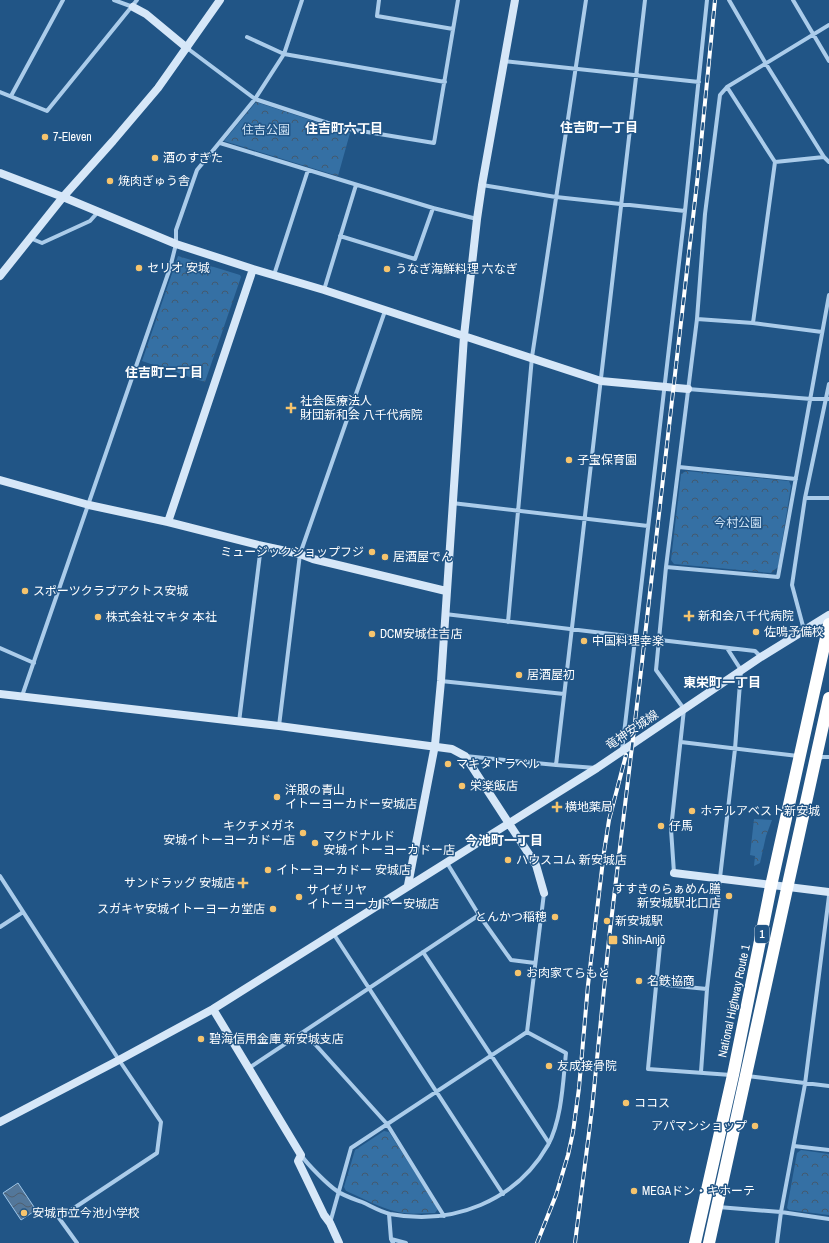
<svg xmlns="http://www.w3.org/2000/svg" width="829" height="1243" font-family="'Archivo Narrow','Noto Sans JP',sans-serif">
	<defs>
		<pattern id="park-crowns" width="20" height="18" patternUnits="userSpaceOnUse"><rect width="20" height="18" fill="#3570a4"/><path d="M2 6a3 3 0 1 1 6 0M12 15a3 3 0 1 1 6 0" fill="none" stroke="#435a6f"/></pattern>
		<pattern id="water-waves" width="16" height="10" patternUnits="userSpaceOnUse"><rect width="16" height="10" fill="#53779a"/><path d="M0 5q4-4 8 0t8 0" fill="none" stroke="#4f5f6f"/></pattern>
	</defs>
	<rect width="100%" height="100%" fill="#215586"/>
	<path fill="url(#park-crowns)" d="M256,102L350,133L338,176L224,141Z
		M178,256L240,275L241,277L205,382L142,361Z
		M686,471L789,481L791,486L778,567L771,573L674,564L671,560L681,474Z
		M754,819L772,820L766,836L760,863L754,866L755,856L750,855Z
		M384,1131L389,1132L438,1209L435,1213C423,1213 410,1215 398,1212C380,1208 363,1198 346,1191L344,1187L355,1150Z
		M801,1150L829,1154V1215L789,1210L787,1208L797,1153Z"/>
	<path fill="url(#water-waves)" stroke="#9fc8eb" d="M18,1183L36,1210L21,1220L3,1193Z"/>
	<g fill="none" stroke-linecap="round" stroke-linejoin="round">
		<path stroke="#abccea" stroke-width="4" d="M114,0L133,7
			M379,0L377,16L453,29
			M729,0L766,64L824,157
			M793,0L829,61
			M247,37L284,54L445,82
			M187,48L255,99L343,128L434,143L458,0
			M503,61L699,82
			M727,87L775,162L753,323
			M0,92L47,111L137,0
			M11,96L63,0
			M220,143L433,208L477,219
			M775,162L824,157L829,162
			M482,185L556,197L685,211
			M340,236L415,259L433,208
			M30,238L42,243L90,221L98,212
			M274,275L308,170
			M324,290L356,185
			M697,319L753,323L822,332
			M688,389L811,399H829
			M679,467L796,479
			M805,498H829
			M452,503L648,526
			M666,567L778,577L829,295
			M445,614L636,637
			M508,622L532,357L586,0
			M804,630L792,585L805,498L829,384
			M660,640L755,651L761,657
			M0,648L34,663
			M441,681L564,694
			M22,696L170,268L176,244V230L197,170L255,99L284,54L302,0
			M239,722L261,546
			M279,726L300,554L385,311
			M681,742L798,756
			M622,751L685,211L707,0
			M465,756L556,765L596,768
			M817,758L823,757H829
			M556,765L645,0
			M447,863L479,915L511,960L535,963
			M674,873L671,829L684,709L656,670L666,567L697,319L705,214L720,95L727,87L829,25
			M0,876L119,1060L161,1122L157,1153L59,1218L77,1243
			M0,927L23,912
			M333,933L503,1194
			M660,945L648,1069L731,1075
			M423,952L549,1143
			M656,984L707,989
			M304,1032L387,1124L444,1216
			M527,1032L544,893
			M249,1068L479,915
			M701,1072L707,989L735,749L741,670L727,648
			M747,1076L829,1086
			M794,1146L829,1150
			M301,1155C308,1165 328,1185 337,1191C344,1196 354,1199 362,1202C371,1206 381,1212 390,1214C453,1226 516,1201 548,1145C562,1119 563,1081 566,1053L527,1032
			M718,1207L781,1212L829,1219
			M389,1214L391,1239L393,1243
			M330,1223L351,1148L527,1032
			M391,1239L406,1243
			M777,1243L781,1212L805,1084L829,896"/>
		<path stroke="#d6e7f8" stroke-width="8" d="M133,7L146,14L187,48
			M0,173L63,197L176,244L253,269L324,290L601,381L688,389
			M0,276L63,197L113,141L158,88L220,0
			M0,480L89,505L168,522L258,545L300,554L313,559L446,591
			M168,522L253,269
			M0,694L279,726L452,749L465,756L536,865L544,893
			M674,873L829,892
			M408,885L435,745L441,681L464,336L477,219L482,185L515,0
			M213,1009L301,1155L298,1161L324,1215L330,1223L339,1243
			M0,1122L119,1060L213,1009L597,768L761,657L829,615"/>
		<path stroke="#fff" stroke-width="12" d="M695,1243L733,1075L771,886L829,624
			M709,1243L829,698"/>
		<g stroke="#fff" stroke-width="4">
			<path id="rail" d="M537,1243L556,1195L568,1155L573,1132L579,1088L588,985L604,852L609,820L626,755
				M575,1243L592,1109L609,939L639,688L698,174L715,0"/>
		</g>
		<use href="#rail" stroke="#215586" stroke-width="2.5" stroke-dasharray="8" stroke-linecap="butt"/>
	</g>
	<g fill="#f6c46d" stroke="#215586" stroke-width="1.5">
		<circle cx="45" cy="137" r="4"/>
		<circle cx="155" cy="158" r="4"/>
		<circle cx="110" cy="181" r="4"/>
		<circle cx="139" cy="268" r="4"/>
		<circle cx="387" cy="269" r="4"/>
		<path d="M289 402h4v4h4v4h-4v4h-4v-4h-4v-4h4z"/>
		<circle cx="569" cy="460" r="4"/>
		<circle cx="372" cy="552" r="4"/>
		<circle cx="385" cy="557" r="4"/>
		<circle cx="25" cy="591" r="4"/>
		<path d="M687 610h4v4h4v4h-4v4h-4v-4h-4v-4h4z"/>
		<circle cx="98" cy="617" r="4"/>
		<circle cx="756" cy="632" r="4"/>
		<circle cx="372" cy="634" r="4"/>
		<circle cx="584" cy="641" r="4"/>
		<circle cx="519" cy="675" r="4"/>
		<circle cx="448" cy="764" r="4"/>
		<circle cx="462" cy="786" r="4"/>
		<circle cx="277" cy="797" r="4"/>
		<path d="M555 801h4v4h4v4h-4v4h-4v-4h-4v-4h4z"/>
		<circle cx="692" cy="811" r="4"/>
		<circle cx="661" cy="826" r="4"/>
		<circle cx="303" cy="833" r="4"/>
		<circle cx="315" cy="843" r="4"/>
		<circle cx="508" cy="860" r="4"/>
		<circle cx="268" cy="870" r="4"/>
		<path d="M241 877h4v4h4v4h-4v4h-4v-4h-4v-4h4z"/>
		<circle cx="729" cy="896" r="4"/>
		<circle cx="299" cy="897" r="4"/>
		<circle cx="273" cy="909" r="4"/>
		<circle cx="555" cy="917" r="4"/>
		<circle cx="607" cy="921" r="4"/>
		<rect x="608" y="935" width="10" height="10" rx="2"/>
		<circle cx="518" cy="973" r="4"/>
		<circle cx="639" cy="981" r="4"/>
		<circle cx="201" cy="1039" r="4"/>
		<circle cx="549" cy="1066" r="4"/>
		<circle cx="626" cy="1103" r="4"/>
		<circle cx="755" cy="1126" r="4"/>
		<circle cx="634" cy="1191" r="4"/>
		<circle cx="24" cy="1213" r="4"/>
	</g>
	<g text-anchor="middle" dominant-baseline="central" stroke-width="3" stroke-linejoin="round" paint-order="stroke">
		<rect fill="#215586" stroke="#bcccdb" stroke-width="1" x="755" y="925" width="14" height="18" rx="3"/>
		<g font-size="11" font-weight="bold" fill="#fff">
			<text x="762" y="934">1</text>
		</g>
		<g font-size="12" fill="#d0e5f7" stroke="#215586">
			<text x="266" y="130">住吉公園</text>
			<text x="738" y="523">今村公園</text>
		</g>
		<g font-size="12" fill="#fff" stroke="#215586" text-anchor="start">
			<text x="53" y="137">7-Eleven</text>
			<text x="163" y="158">酒のすぎた</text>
			<text x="118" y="181">焼肉ぎゅう舎</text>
			<text x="147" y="268">セリオ 安城</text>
			<text x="395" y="269">うなぎ海鮮料理 六なぎ</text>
			<text x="300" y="401">社会医療法人<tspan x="300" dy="14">財団新和会 八千代病院</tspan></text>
			<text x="577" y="460">子宝保育園</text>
			<text x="364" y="552" text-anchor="end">ミュージックショップフジ</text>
			<text x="393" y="557">居酒屋でん</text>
			<text x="33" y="591">スポーツクラブアクトス安城</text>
			<text x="698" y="616">新和会八千代病院</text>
			<text x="106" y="617">株式会社マキタ 本社</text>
			<text x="764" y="632">佐鳴予備校</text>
			<text x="380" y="634">DCM安城住吉店</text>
			<text x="592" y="641">中国料理幸楽</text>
			<text x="527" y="675">居酒屋初</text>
			<text x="456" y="764">マキタトラベル</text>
			<text x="470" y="786">栄楽飯店</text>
			<text x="285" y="790">洋服の青山<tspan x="285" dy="14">イトーヨーカドー安城店</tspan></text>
			<text x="565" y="807">横地薬局</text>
			<text x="700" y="811">ホテルアベスト新安城</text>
			<text x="295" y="826" text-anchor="end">キクチメガネ<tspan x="295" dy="14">安城イトーヨーカドー店</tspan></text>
			<text x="669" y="826">仔馬</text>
			<text x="323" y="836">マクドナルド<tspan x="323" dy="14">安城イトーヨーカドー店</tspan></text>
			<text x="516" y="860">ハウスコム 新安城店</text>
			<text x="276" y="870">イトーヨーカドー 安城店</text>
			<text x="235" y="883" text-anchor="end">サンドラッグ 安城店</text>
			<text x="721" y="889" text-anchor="end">すすきのらぁめん膳<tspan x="721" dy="14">新安城駅北口店</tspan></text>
			<text x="307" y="890">サイゼリヤ<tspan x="307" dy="14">イトーヨーカドー安城店</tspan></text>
			<text x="265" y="909" text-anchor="end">スガキヤ安城イトーヨーカ堂店</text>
			<text x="547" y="917" text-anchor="end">とんかつ稲穂</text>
			<text x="615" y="921">新安城駅</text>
			<text x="622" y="940">Shin-Anjō</text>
			<text x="526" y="973">お肉家てらもと</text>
			<text x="647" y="981">名鉄協商</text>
			<text x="209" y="1039">碧海信用金庫 新安城支店</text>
			<text x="557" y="1066">友成接骨院</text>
			<text x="634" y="1103">ココス</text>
			<text x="747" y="1126" text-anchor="end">アパマンショップ</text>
			<text x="642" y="1191">MEGAドン・キホーテ</text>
			<text x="32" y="1213">安城市立今池小学校</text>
		</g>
		<g font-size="12" fill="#fff" stroke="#215586">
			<text transform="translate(632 730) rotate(-34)">竜神安城線</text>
			<text transform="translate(734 1001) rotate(-78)">National Highway Route 1</text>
		</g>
		<g font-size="13" font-weight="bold" fill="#fff" stroke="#215586">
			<text x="599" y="127">住吉町一丁目</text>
			<text x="344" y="128">住吉町六丁目</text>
			<text x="164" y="372">住吉町二丁目</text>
			<text x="722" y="682">東栄町一丁目</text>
			<text x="504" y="840">今池町一丁目</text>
		</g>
	</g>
</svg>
